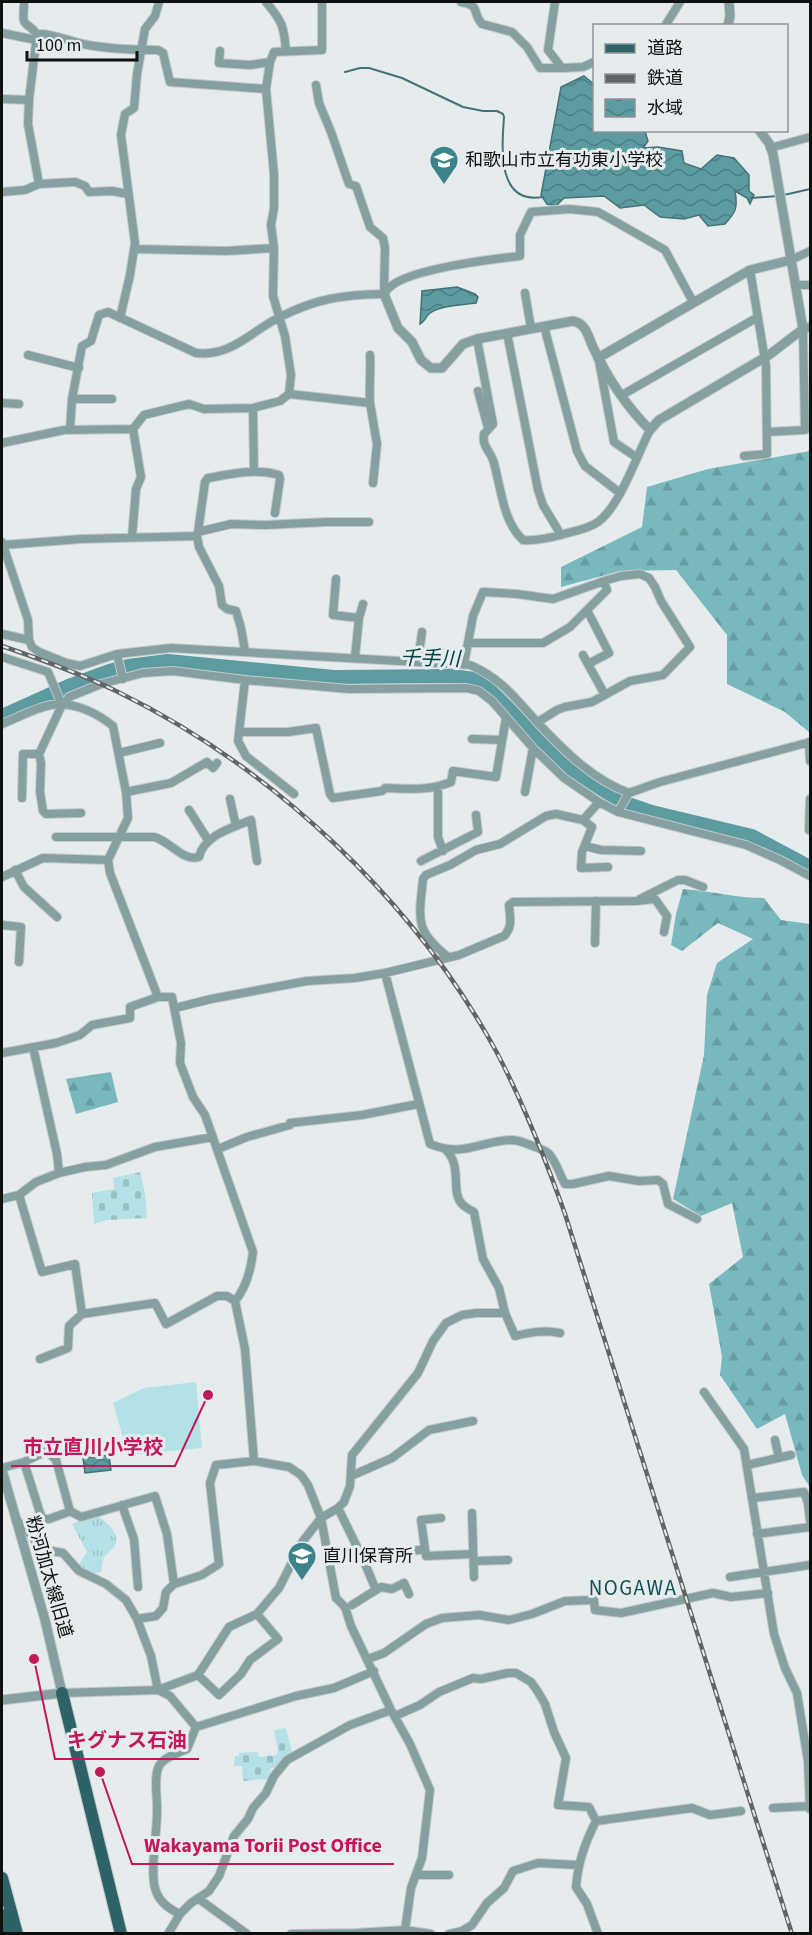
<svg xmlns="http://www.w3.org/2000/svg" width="812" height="1935" font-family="'Source Sans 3','Noto Sans JP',sans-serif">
	<defs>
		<pattern id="grass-tufts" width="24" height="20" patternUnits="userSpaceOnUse" patternTransform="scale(1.5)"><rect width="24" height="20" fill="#b4e1e5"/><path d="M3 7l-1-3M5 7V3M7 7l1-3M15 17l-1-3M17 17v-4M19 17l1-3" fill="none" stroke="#9ac0c3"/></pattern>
		<pattern id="forest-firs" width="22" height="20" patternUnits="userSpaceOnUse" patternTransform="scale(1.5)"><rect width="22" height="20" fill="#79b9be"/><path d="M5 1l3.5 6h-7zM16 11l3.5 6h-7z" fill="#679ea2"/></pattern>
		<pattern id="cemetery-stones" width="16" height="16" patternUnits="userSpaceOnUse" patternTransform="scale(1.5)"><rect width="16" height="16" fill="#b4e1e5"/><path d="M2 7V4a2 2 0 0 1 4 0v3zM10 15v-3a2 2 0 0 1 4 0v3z" fill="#9ac0c3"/></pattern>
		<pattern id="water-waves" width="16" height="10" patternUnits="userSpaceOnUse" patternTransform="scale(1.5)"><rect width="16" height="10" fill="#5c9ca1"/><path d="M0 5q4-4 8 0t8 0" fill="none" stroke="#4a7e82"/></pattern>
	</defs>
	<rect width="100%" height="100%" fill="#e6eced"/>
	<path fill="url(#grass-tufts)" d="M90,1517H99C108,1523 120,1534 115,1546C112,1550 107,1553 104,1557C102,1561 102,1567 101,1572C91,1575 86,1572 78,1566L87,1552L72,1524Z"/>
	<path fill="url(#forest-firs)" d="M810,451V733L785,712L727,684V635L676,570L620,571L561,587V567L642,527L647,487L708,469Z
		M683,889C711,891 737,898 764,898L781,920L810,924V1487L802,1475L785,1414L757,1429L720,1375L722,1357L709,1284L743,1257L732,1203L701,1216L673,1199L704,1055L707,995L717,963L753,939L718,923L682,951L671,945L676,914Z
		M111,1072L118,1102L76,1114L66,1079Z"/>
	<path fill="url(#cemetery-stones)" d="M140,1172L145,1194L147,1218L107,1220L94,1224L92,1193L114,1189L113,1178Z
		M286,1728L292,1752L283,1758L275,1768H271L268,1779L243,1781L242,1766H234L235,1756H239V1753L258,1752L259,1757L276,1755L278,1751L274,1730Z"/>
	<path fill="#b4e1e5" d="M196,1382L202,1448L128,1455L113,1403L144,1388Z"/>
	<path fill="url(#water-waves)" stroke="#457276" stroke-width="1.5" d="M584,76L594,84V130L645,131L648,141L643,148L658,147L682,151L684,163L701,169L717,155L734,158L749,175V191L754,195L750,204L747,198L735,191C738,208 736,212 725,224L708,226L699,215L684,219L660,217L644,205L620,208L604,196L564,198L556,206L547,204L541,195L561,87Z
		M457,287L475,294L478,297L476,303C462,305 442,305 430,313C425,317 426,321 420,324L422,291Z
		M109,1455L111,1470L85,1473L83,1458Z"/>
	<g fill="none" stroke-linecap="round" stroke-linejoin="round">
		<path stroke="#457276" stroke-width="2" d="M345,72L360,68H369L402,78L463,107L483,111H497L503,114L504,117C502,147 496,205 543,197
			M784,195L810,189
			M751,198L778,196"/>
		<path stroke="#5c9ca1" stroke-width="14" d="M2,716L71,685L109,671L128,666L168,661L334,677L451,676L475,679L490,690L566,766L620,801L652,812L752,836L810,867"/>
		<g stroke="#c4c9ca" stroke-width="10">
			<path id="minor" d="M266,2C282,21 284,26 286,51
				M461,2C482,6 471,12 482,24L512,32L527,47L540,68H562
				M555,2L548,50L562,68L583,67L594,62
				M24,5C22,30 25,19 37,34L29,100L28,124L39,184
				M665,26L680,2
				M2,33L36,40
				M37,34C54,33 67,41 83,44C107,49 133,50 158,50L163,53L170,82L266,89
				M220,51L219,63L250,65L270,62
				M316,85L319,103L331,132L349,184L356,186L370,227L383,238L385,248L384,293
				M2,99L29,100
				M770,148L810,137
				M2,192L25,190L39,184L75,182L85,186L89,192L112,191L128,194
				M134,249L226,251L274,248
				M791,260L810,251
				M795,285H810
				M525,293L531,328
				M120,318L130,275L135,243L121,135L125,114L134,108L137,74L145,29L155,16L159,2
				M544,326L577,451L585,466L620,493
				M507,333L538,490L543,505L561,535
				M477,339L493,424L484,434C482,447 489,449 493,460C501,485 502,521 523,540C536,541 550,538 564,534C575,531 588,529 598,522C620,506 637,455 650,430
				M28,355L79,368
				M370,355C371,371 369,386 370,403
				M599,361L614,442L636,457
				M478,391L488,428
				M289,394L291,375L285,336L273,296L274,248L271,225L274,208V174L266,89L270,62L274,52L322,50V2
				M622,395L758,317
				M72,399H112
				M2,403L19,404
				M253,408L254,471
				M70,430L72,399L82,346L91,341L99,315L108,312L196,353C232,357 251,331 280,317C318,298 342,295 384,294C386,292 387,289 390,287C409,269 492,259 520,256V235L531,212L570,209L598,212L616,222L665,250L693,302
				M767,432L805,430L803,329
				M2,443L64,430L133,429
				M744,456L767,454L766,366L750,270
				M198,532L205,482L208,478C231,474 255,468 279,475L280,479L275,513
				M197,536L199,547L219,586L222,605L227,609L236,611L241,628L245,651
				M132,537L136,489L141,477L133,429L144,415L189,404L204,409L253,408L280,401L289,394L370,403L377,444L373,483
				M2,542L28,620L29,640L32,647L39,652L66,663L80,666L117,654L171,648L470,665C502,679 514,697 537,722C562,749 593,780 629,793
				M3,545L81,539L197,536L198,532L231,524L266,525L327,522H369
				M336,579L333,615L359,618
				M587,610L607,590L604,581
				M2,634L29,640
				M468,643H543L570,627L587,610L609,653L588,664
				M117,654L123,679
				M583,655L605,695
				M2,657L48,672L62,705L39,754L41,763L40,792L43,811L46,814L81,813
				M355,657L359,618L363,604
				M418,661L422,632
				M464,664L473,616L483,592L517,594L553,599L604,581L621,576L640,574L649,578L655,587L661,601L690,647L663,675L630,681L592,702L565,707L557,710L538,722
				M245,680L238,741L246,756L294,794
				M65,704L69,697L101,684L143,673L173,671L245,680L349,689L467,688L479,691L492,701L533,748L564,778L599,802L618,812L746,845L780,860L810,876
				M2,724C17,718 35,708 51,705C73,701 97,713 113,726L126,792L128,818L108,860L110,873L158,997
				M239,732H288L316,728L330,794L333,798L382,791L385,788C409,789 429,791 451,782L453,771L496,777L506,718
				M472,739L501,740
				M809,742L810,761
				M119,753L160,743
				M438,787V837L443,851
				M126,792L171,783L207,762L213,768L217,763
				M525,792L533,748
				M22,798L23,754H39
				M230,799L236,826
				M599,802L583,820L592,827L582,852L581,868L608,867
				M189,810L208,840
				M618,812L629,793L660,782L810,742
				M809,830L810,799
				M56,837H154C170,841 183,862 199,857C204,835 232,828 251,820L257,861
				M585,846L601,850L641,851
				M421,861L478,832L476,815
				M15,870L24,887L57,917
				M2,877L43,858L108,860
				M640,899L678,880H685L703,887
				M2,925L21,927L19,962
				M595,943L596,901
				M448,957C414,930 419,919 423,879L426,875L450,865L476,850L500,844L546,816L556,814L583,820
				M385,973L430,1144C464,1158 479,1141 511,1140C521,1140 529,1145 538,1148C542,1150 547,1151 550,1155C556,1162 560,1175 565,1184H573L609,1176L639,1181L658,1180L663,1184L668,1204L697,1219
				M175,1008L211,999L307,981L355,978L385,973L459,955L504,936C513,927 510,917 509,905L513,902L636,901L655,899L667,916L664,932
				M33,1047L57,1154L59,1173
				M2,1053L56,1043L80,1035L92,1025L130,1018V1007L158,997H172L181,1043L180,1063L193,1097L205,1115L253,1252C251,1269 246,1288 235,1301L245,1349L254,1461
				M218,1149L247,1137L290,1125V1123L362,1115L418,1104
				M446,1150C463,1167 450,1191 462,1204C465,1207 470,1210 474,1212L483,1259L499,1288L505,1313L515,1336C531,1332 544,1330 560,1333
				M19,1195L42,1272L75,1264L82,1314
				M2,1199L19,1195L36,1182L59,1173L85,1167L106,1165L155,1147L213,1137
				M40,1359L68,1348L69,1326L82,1314L155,1303L166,1324L217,1296H227L235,1301
				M704,1392L744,1449L774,1634L785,1668L797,1693L808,1761L810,1809
				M775,1440L779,1458
				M24,1462L40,1513L43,1519H49L71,1511
				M747,1465L791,1455
				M2,1468L24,1462L47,1451L56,1460L70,1511L81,1517L155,1496L167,1534L174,1584
				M351,1476L392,1458L429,1430L473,1421
				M753,1498L804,1492L808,1503L810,1521
				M122,1505L134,1539L138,1587
				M338,1508L363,1559L376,1590L352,1605
				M472,1513L474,1577
				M441,1518L421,1520L426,1556L473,1554
				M16,1520L28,1531L41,1549L63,1553L79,1571L106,1584L126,1600L137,1619L151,1656L158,1690L198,1675L229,1627L257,1614L279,1588L303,1541L321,1518L338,1508L344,1502L350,1486L352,1455L418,1373L433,1341L446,1323L462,1315L476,1313H505
				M757,1534L810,1527
				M363,1559L425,1549
				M474,1561L508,1560
				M730,1577L810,1565
				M376,1590L381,1587L392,1589L404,1583L409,1594
				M137,1619L156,1616L163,1608L166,1592L174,1584L202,1575L219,1564L210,1483L216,1465L254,1461L289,1467L301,1475L308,1485L321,1518L336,1598L345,1607L351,1626L391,1710L410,1744L430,1790L422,1858L411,1888L405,1930
				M368,1659L384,1653L426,1624L442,1618L479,1615L509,1620L532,1614L565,1601L594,1600L595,1610L621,1613L713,1593L731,1597L768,1593
				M198,1675L219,1695L241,1674L250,1660L278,1639L257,1614
				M62,1693L158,1690L170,1696L196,1727
				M395,1716L420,1705L439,1692L473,1678L481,1679L508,1673H516L531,1682L538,1692L545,1704L554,1732L566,1758L558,1805L589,1807L596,1821
				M196,1727L296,1696L334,1688L374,1671
				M773,1808L810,1806
				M596,1821L692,1808L710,1815L741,1811
				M596,1821C585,1843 578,1862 576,1887L587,1904L598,1934
				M416,1875H449
				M199,1899L247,1934
				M180,1914C169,1909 158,1901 155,1888C150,1871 157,1833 157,1813C158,1800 153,1778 159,1766C164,1757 178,1753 187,1749L196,1727
				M168,1934L180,1914L191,1903L209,1891L219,1876L234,1836L248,1819L253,1808L266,1793L274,1776L287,1760L350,1725L391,1710
				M291,1934L356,1933L405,1930L431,1934
				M449,1934L462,1931L472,1925L487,1903L504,1888L513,1871L538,1863L578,1865"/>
		</g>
		<g stroke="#c4c9ca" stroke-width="11">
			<path id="tertiary" d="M728,26L730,16L729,2
				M759,130L769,143L773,154L803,329
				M384,294L398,328L412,342L421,360L431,368H442L463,344L477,339L573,321C585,323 588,335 592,345C606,375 626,406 650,430L659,420L769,355L803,329L810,327
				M598,358L750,270L791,260
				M2,1470L45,1620L62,1693L2,1700"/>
		</g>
		<g stroke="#c4c9ca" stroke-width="14">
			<path id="primary" d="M62,1693L121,1934
				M2,1878L17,1934
				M2,1915L7,1934"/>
		</g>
		<use href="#minor" stroke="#86a0a2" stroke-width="8"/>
		<use href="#tertiary" stroke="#86a0a2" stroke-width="9"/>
		<use href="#primary" stroke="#2d6266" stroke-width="12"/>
		<g stroke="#626566" stroke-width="4.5">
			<path id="rail" d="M2,646C40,659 79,673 116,691C272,767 413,899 496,1051C524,1104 545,1158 565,1214L792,1934"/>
		</g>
		<use href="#rail" stroke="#e6eced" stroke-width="2" stroke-dasharray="7" stroke-linecap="butt"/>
	</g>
	<defs>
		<g id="school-pin" transform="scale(1.5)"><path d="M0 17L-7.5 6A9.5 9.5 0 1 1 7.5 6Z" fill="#3c8489" stroke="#e6eced"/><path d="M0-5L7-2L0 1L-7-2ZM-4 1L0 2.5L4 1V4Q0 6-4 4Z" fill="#fff"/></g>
	</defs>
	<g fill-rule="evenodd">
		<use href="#school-pin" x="444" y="160"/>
		<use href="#school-pin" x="302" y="1556"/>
	</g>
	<g text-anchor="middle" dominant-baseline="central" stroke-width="6" stroke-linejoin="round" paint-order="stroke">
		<g font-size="18" fill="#0f1111" stroke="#e6eced" text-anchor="start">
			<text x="465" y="160">和歌山市立有功東小学校</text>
			<text x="323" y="1556">直川保育所</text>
		</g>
		<g font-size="18" fill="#0f1111" stroke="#e6eced">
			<text transform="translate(49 1577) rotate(74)">粉河加太線旧道</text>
		</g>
		<g font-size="20" font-style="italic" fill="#004044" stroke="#e6eced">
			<text transform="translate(430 659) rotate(1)">千手川</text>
		</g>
		<g font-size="21" letter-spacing="1.5" fill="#135054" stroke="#e6eced">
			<text x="633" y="1588">NOGAWA</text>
		</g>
	</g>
	<path fill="none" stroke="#c2185b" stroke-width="2" d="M208 1395L175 1466H11M34 1659L55 1759H199M100 1772L132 1864H394"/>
	<g fill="#c2185b" stroke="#e6eced" stroke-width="2">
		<circle cx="208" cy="1395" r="6"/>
		<circle cx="34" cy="1659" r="6"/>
		<circle cx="100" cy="1772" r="6"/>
	</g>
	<g font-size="20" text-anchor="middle" font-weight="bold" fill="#c2185b" stroke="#e6eced" stroke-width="6" stroke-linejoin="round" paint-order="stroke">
		<text x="93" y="1454">市立直川小学校</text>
		<text x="127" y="1747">キグナス石油</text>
		<text x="263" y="1852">Wakayama Torii Post Office</text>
	</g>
	<rect width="812" height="1935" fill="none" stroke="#0f1111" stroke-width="6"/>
	<rect x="593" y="24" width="195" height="108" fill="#e6eced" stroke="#909495" stroke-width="1.5"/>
	<rect x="605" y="44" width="30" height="9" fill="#2d6266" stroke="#909495" stroke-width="1.5"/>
	<text x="647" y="54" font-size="18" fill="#0f1111">道路</text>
	<rect x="605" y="74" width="30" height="9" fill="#626566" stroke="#909495" stroke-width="1.5"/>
	<text x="647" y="84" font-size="18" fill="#0f1111">鉄道</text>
	<rect x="605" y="99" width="30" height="18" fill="url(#water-waves)" stroke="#909495" stroke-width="1.5"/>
	<text x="647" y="114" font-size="18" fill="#0f1111">水域</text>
	<path d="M27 51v9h110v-9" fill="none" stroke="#0f1111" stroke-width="3"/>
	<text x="36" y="51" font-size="18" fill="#0f1111" stroke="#e6eced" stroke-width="4.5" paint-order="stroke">100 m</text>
</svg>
